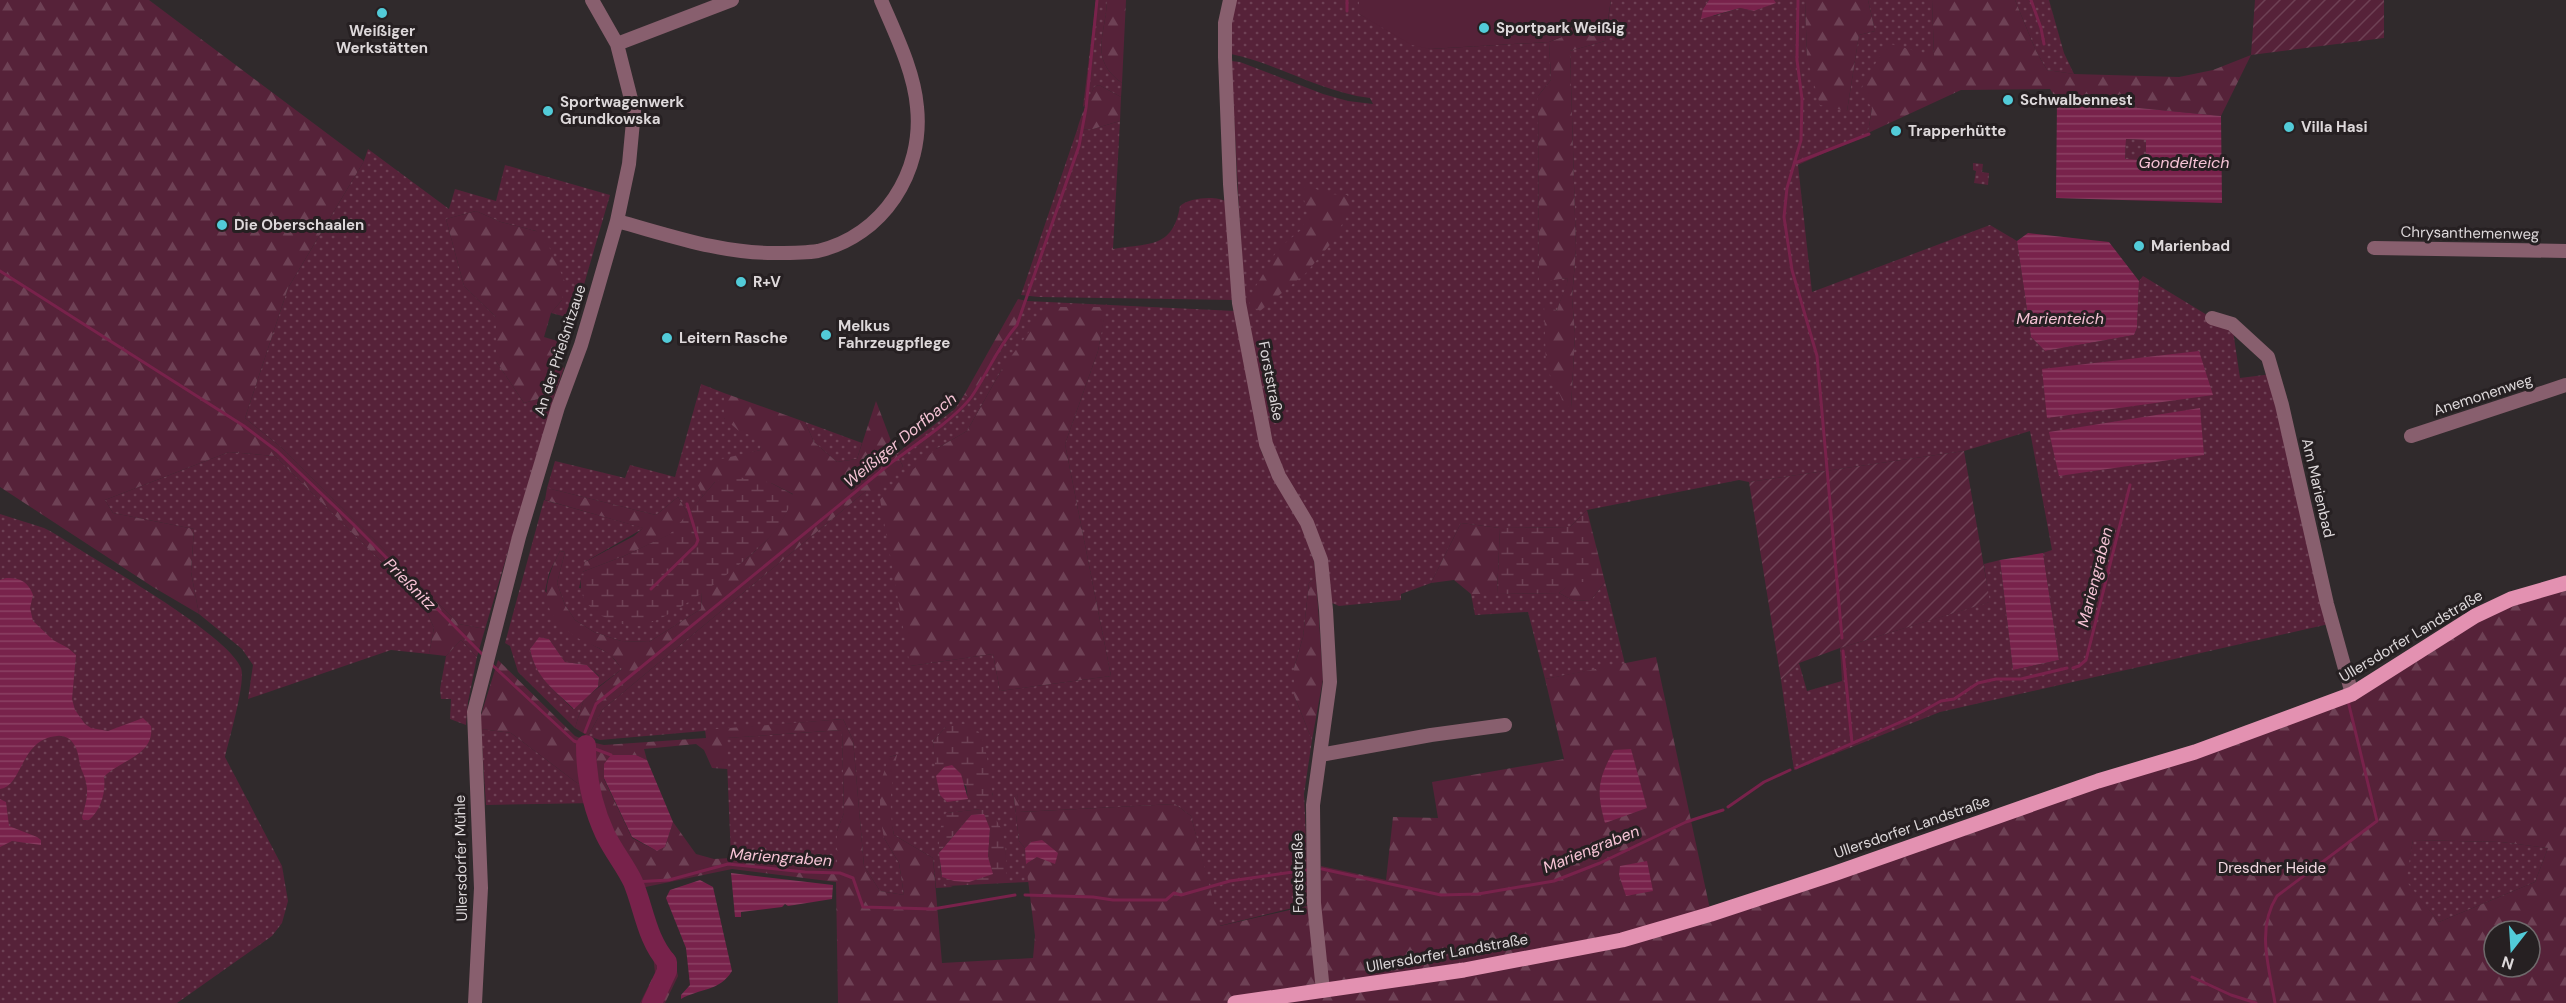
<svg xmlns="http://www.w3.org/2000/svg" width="2566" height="1003" font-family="'DM Sans',sans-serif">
	<defs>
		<pattern id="grass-dots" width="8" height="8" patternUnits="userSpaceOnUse" patternTransform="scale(1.5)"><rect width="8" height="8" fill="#562239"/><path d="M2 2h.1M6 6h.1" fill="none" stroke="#6e4155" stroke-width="1.8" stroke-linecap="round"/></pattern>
		<pattern id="forest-firs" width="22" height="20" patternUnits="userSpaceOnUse" patternTransform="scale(1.5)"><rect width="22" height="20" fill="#562239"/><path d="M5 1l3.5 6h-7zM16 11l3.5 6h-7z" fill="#6e4155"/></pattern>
		<pattern id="wetland-marsh" width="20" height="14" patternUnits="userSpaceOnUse" patternTransform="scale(1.5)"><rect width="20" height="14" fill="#562239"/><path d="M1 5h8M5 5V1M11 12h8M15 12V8" fill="none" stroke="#6e4155"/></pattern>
		<pattern id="garden-furrows" width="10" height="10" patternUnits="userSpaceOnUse" patternTransform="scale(1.5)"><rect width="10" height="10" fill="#562239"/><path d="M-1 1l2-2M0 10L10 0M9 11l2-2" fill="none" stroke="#6e4155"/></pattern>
		<pattern id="water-rules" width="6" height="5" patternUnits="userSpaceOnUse" patternTransform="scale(1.5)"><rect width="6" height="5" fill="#78224b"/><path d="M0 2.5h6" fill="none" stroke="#8b4164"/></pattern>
	</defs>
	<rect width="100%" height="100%" fill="#302a2c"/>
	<path fill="url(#grass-dots)" fill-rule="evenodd" d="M1096,0H1107C1106,35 1088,59 1122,83L1121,97L1099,85L1094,87L1089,100L1083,107Z
		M1235,0H1359V14L1430,49L1549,42L1551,80L1538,96L1539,281L1568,278C1567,291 1560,298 1557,311L1544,305L1571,408L1575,334L1572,298L1576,249L1570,51L1605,41L1611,0H1709L1703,9L1714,16L1740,8L1754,11L1775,3L1774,0H1805L1807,58L1847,111L1859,35L1875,31L1868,0H1932L1934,56L1872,108L1868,133L1798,165L1812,292L1990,225L2017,241L2031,337L2045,351L2134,335L2137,328L2139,281L2143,276L2212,318L2232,324L2240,378L2272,374L2329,624L1940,712L1794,770L1781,680L1799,663L1807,691L1842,681L1840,648L1989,602L1984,564L2000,560L2013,670L2059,660L2043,553L2052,550L2030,431L1964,451L1749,482L1739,480L1587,510L1570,527L1500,528L1461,523L1431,583L1401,594V600L1339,606L1332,603L1270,443L1244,301L1231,61L1240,62L1323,94L1348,101L1373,104L1370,98C1320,92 1279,64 1231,54L1229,37Z
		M2015,0H2049L2064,53L2074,74L2047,70L2036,51Z
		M1120,121L1113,249C1148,243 1173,249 1180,206C1189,198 1216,195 1227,202L1234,300L1039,297L1021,295L1077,130L1093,129Z
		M2126,139L2147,140L2146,160L2125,159Z
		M368,149L449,209L455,189L496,201L505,165L610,195L574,319L551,313L562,300L536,231L501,222L476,211L446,219L464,286L496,317V361L524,403L555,394L485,629L459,624L282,448L245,418L288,288L364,161Z
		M1973,163L1983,164L1982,172L1989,173L1988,185L1974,183L1976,171L1973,170Z
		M1027,301L1235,311L1261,451L1275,481L1302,527L1314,561L1316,577L1309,583L1303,637L1294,668V695L1312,740L1304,794L1309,904L1219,926L1191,816L1175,804L1019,812L1017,794L1014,797L1019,841L1025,848L1029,882L1006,883L1005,846L981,809L947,813C944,830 930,882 953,887L936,888L933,858L894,835L889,812L890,785L896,755L889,757L884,838L899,863L904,895L880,891L864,866L853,740L843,719L600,740L588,736L603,709L866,491L903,466L896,454L955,409L964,395L971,398L1001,343L1017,325ZM1106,305L1098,351L1065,444L1111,676L1000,691L993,654L910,666L936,449L967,431L1002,369ZM946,727L989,781L993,796L940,795L933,741Z
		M701,384L724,393V418L763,438L760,450L746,454L697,481L703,496L688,514L678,497L656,515L547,488L555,461L625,478L630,465L675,477Z
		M805,422L862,443L857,459L837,462L814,442Z
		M229,452L275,456L423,603L434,628L429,654L391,650L248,699L253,665L242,649L199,614L191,572L194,529L113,513L105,500Z
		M544,500L644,528L585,562L579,588L679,608L702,591L701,609L649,642L621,641L594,632L575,620L565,605L557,583L565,552L560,551L549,573L545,591L583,640L610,654L622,669L598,687L599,676L587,665L565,662L549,639L539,637L530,649C535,676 554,690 573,709L584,699L575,728L518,672L510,646L505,643Z
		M0,514C14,519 30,523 44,528C59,535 73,546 87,554C118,573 229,637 241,668C246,682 229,739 225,757L282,866L288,901L282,923L272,936L177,1003H0Z
		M1605,582L1625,664L1545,679L1528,612L1475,615L1471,594L1559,593L1574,601L1591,600Z
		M461,640L477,657L468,702L466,725L450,719L451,699H441L440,689L446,656Z
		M481,729L511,733L585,789L596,803L486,805Z
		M842,730L844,813L837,831V868L731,858L726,738Z
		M2413,840L2501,842L2548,848L2535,882L2439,922L2405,881Z"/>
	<path fill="url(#forest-firs)" fill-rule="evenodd" d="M0,0H149L364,161L288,288L245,418L282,448L459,624L485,629L477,657L461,640L446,656L429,654L434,628L423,603L275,456L229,452L105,500L113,513L194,529L191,572L199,614L153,587L0,487Z
		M1107,0H1126L1122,83C1088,59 1106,35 1107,0Z
		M1805,0H1868L1875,31L1859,35L1847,111L1820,105L1807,58Z
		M1932,0H2015L2036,51L2047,70L2074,74L2179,77L2213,70L2251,55L2221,116L2057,100L2050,89L1961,90L1868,133L1872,108L1860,91L1887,43L1934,56Z
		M1608,19L1605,41L1570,51L1576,249L1572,298L1575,334L1571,408L1565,405L1546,367L1544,304L1557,311C1560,298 1566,291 1568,278L1539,282L1538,96L1551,80L1549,42Z
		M1099,85L1121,97L1120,121L1093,129L1077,130C1081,114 1088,102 1094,87Z
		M1307,185L1327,194L1347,195L1353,206L1329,246L1305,274L1260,311L1250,305V296L1278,249L1301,230L1308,213L1301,190Z
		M476,211L501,222L536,231L551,250L565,282L562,300L551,313L544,337L564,343L557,362L564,368L555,394L524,403L496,361V317L464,286L446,219Z
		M1018,299L1027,301L1017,325L1001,343L971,398L964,395Z
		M1107,304L1098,351L1065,444L1111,676L1000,691L993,654L910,666L880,499L936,449L967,431L1002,369L1047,307H1101Z
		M724,393L805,422L814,442L837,462L857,459L876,401L896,454L903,466L871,494L866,491L603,709L588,736L575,728L584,699L622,669C618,665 615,658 610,655C602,648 590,645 581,640C540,615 539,591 560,551L565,552L557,583L565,605L575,620L594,632L621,641L649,642L701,609L702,591C738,565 782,539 793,494L771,483L715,482L703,496L696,481L717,460L760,450L762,438L740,432L724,418Z
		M547,488L656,515L678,497L688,514L671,534L624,556L582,572L585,562L634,536L643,528L545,500Z
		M1461,523L1500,528L1497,594H1471L1454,580L1431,583Z
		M1316,577L1323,679L1312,740L1294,695V668L1303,637L1309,583Z
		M1573,581L1605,582L1591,600L1574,601L1559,593Z
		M2566,583V1003H838L836,882L732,869L636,889L596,803L585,789L511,733L481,729V715L498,660L575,736L587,741L604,745L706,738L705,730L843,719L853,740L864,866L880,891L904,895L899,863L884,838L880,816V784L889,757L897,755C891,783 888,806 894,835L933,858L942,963L1033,958L1035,936L1026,864L1037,857L1031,842L1025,848L1019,841L1014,797L1017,793L1020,812L1175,804L1191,816L1220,926L1320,903L1321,866L1386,880L1393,817L1438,818L1432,782L1564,759L1545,679L1656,657L1711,914L2352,701L2511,599ZM842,730L844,813L837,831V867L731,858L714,859L696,854L673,822L665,847L657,851L632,838L604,779L636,755L647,760L644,749L696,744L704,750L712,768L728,769L727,738ZM2413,840L2501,842L2548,848L2535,882L2439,922L2406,881ZM2494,931H2530V967H2494Z
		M673,953L678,976L665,1003H640L655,973L653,954Z"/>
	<path fill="url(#wetland-marsh)" d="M733,476L771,483L794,495C789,509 784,519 775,531C756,555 669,623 639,626C626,627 607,620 596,612C581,600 579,590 582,572L624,556L670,534L715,482Z
		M1587,510L1605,582H1573L1559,593L1497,594L1500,528L1570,527Z
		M956,724C964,724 972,724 978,731C988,744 989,779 993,796L968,799L966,786L944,767L936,776L933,741L946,727Z
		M981,809C1010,819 1006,858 1006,883L947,886L942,881V877L948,878L988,857L990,829L971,815L939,853C939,838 939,826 946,813Z"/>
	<path fill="url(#garden-furrows)" d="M2255,0H2384V38L2251,55Z
		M1964,451L1990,602L1840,648L1799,663L1781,680L1749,482Z"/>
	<path fill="#562239" d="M1359,0H1611L1608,19L1549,42L1430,49L1412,45L1359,14Z"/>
	<path fill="url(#water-rules)" fill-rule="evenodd" d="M1709,0H1774L1776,3L1754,11L1740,8L1701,19L1703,9Z
		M2057,100L2221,116L2222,203L2056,198ZM2126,139L2146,140V160L2125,159Z
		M2028,233L2109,242L2139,281L2137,328L2134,335L2045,351L2031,337L2017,241Z
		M2199,351L2213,395L2047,418L2042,369Z
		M2200,408L2204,455L2059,476L2049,432Z
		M2043,553L2059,660L2013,670L2000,560Z
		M6,578C19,577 29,582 33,595L30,608L33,621L53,640L68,648L76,655L72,699L75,710L85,724L91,728L108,731L143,718L151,726C155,756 119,760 104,777C106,792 101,810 89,820H83L82,817C87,799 90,790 83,773C78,763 80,752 73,743C70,738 63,735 57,736C20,739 23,786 0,789V580Z
		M539,637L549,639L565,662L587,665L599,677L598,687L574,709C554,690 535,677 530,649Z
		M1631,749L1647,808L1605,823C1596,791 1598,779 1614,750Z
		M611,755H636L647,760L673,822L665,847L657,851L632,837L604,778V764Z
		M952,765L961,774L968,799L947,802L940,795L936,776L944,767Z
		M0,799L6,802L9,826L37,837L41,840V845L12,841L0,847Z
		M984,814L990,829L988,857L993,874L969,882L954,881L942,877L939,853L971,815Z
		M1042,840L1058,853L1055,864L1037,857L1026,864L1025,848L1031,842Z
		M1647,861L1653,891L1626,896L1619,875L1620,866Z
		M731,873L833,885L832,899L788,906L785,904L782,907L741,912V917H735Z
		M700,880L713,887L732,971C719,992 700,988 681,999V995L690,985L686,948L666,898L670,890Z"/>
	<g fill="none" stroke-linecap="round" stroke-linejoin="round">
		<path stroke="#78224b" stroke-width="3" d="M1347,0V11
			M1798,0L1797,60L1802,99L1801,140L1787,188L1784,217L1792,270L1817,356L1842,638
			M2031,0L2041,28L2044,44
			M1795,163L1869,134
			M0,271L244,426L277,451L353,524L484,656
			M651,589L696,545L698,540L687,504
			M1843,651L1852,743
			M490,663L574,741L611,755
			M2073,668L2079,666L2086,660L2130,485
			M585,732L596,704L892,462C914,446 957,417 972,396C989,371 996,349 1017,325L1079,146L1086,108L1097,0
			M1796,768L1912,717L1941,701L1954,699L1978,683L1996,679H2021L2067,668
			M1728,807L1764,782L1790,770
			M1322,869L1441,895L1478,894L1554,881L1600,863L1686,822L1723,810
			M633,882L669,880L728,864L805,872L840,873L853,878L863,907L933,909L1015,895
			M1025,895L1093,897L1113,900H1166L1174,893L1181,895L1230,881L1307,870
			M2192,977L2231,995L2256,1003
			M2275,1003C2269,967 2256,929 2277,896L2377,821L2348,701"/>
		<path stroke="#78224b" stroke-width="20" d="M586,745C586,776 592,806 605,834C613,851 625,865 633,882C644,909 647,940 667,962V971L652,1003"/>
		<path stroke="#885f6e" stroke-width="14" d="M1230,0L1225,23V57L1230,184L1239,303L1266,444L1279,476L1307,523L1321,560L1326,610L1330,682L1313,805L1314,903L1323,991
			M617,44L732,0
			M617,221C669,235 722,254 777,253C790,253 805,253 818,251C883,236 924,172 917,107C914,71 895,33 881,0
			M2374,248L2566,251
			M2212,318L2232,324L2268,357L2282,405L2327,604L2352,694
			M2411,436L2566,385
			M1320,755L1431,735L1505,725
			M475,1003L481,888L474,712L519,537L558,407L581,345L596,294L617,221L629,164L634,111L617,44L592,0"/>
		<path stroke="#e391b1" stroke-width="15" d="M1235,1003L1464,970L1622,940L1711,914L1836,873L2098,781L2195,752L2352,694L2475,616L2511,599L2566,583"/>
	</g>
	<g fill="#52cbd8" stroke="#262022" stroke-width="2">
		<circle cx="382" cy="13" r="6"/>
		<circle cx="1484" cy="28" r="6"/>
		<circle cx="2008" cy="100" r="6"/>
		<circle cx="548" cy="111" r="6"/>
		<circle cx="2289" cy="127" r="6"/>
		<circle cx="1896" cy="131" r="6"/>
		<circle cx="222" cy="225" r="6"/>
		<circle cx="2139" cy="246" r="6"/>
		<circle cx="741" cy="282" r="6"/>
		<circle cx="826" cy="335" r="6"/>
		<circle cx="667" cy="338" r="6"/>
	</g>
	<g text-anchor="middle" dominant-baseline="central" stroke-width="6" stroke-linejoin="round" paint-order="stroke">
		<g font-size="15" font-weight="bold" fill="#ddd8da" stroke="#262022" text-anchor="start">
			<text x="1496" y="28">Sportpark Weißig</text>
			<text x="382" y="31" text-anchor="middle">Weißiger<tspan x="382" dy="17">Werkstätten</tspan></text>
			<text x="2020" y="100">Schwalbennest</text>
			<text x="560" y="102">Sportwagenwerk<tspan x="560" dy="17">Grundkowska</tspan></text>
			<text x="2301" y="127">Villa Hasi</text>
			<text x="1908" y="131">Trapperhütte</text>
			<text x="234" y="225">Die Oberschaalen</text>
			<text x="2151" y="246">Marienbad</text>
			<text x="753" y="282">R+V</text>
			<text x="838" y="326">Melkus<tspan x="838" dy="17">Fahrzeugpflege</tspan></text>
			<text x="679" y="338">Leitern Rasche</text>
		</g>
		<g font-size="15" fill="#ddd8da" stroke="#262022">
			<text transform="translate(2470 233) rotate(1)">Chrysanthemenweg</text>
			<text transform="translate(560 350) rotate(-72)">An der Prießnitzaue</text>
			<text transform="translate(1271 381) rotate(79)">Forststraße</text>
			<text transform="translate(2483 395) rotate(-18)">Anemonenweg</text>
			<text transform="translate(2318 488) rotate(77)">Am Marienbad</text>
			<text transform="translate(2411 636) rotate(-31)">Ullersdorfer Landstraße</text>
			<text transform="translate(1912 827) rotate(-19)">Ullersdorfer Landstraße</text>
			<text transform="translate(461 858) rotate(-91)">Ullersdorfer Mühle</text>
			<text transform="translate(1298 873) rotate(-91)">Forststraße</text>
			<text transform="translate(1447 953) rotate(-10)">Ullersdorfer Landstraße</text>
		</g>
		<g font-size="15" fill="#f4dae3" stroke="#262022">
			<text x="2272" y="868">Dresdner Heide</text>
		</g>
		<g font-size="16" font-style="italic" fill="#f7c4d6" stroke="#262022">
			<text x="2184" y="162">Gondelteich</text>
			<text x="2060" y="318">Marienteich</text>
			<text transform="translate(900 440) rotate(-39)">Weißiger Dorfbach</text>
			<text transform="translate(2095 577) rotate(-76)">Mariengraben</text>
			<text transform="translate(410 584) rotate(45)">Prießnitz</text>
			<text transform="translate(1591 849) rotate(-22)">Mariengraben</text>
			<text transform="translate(781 857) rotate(4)">Mariengraben</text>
		</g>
	</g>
	<g transform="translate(2512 949) rotate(197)"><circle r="28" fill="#262022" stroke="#6f6a6c" stroke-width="1.5"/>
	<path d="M0-4.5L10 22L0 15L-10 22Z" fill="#52cbd8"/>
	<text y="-9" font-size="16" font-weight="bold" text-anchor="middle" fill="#ddd8da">N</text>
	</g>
</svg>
